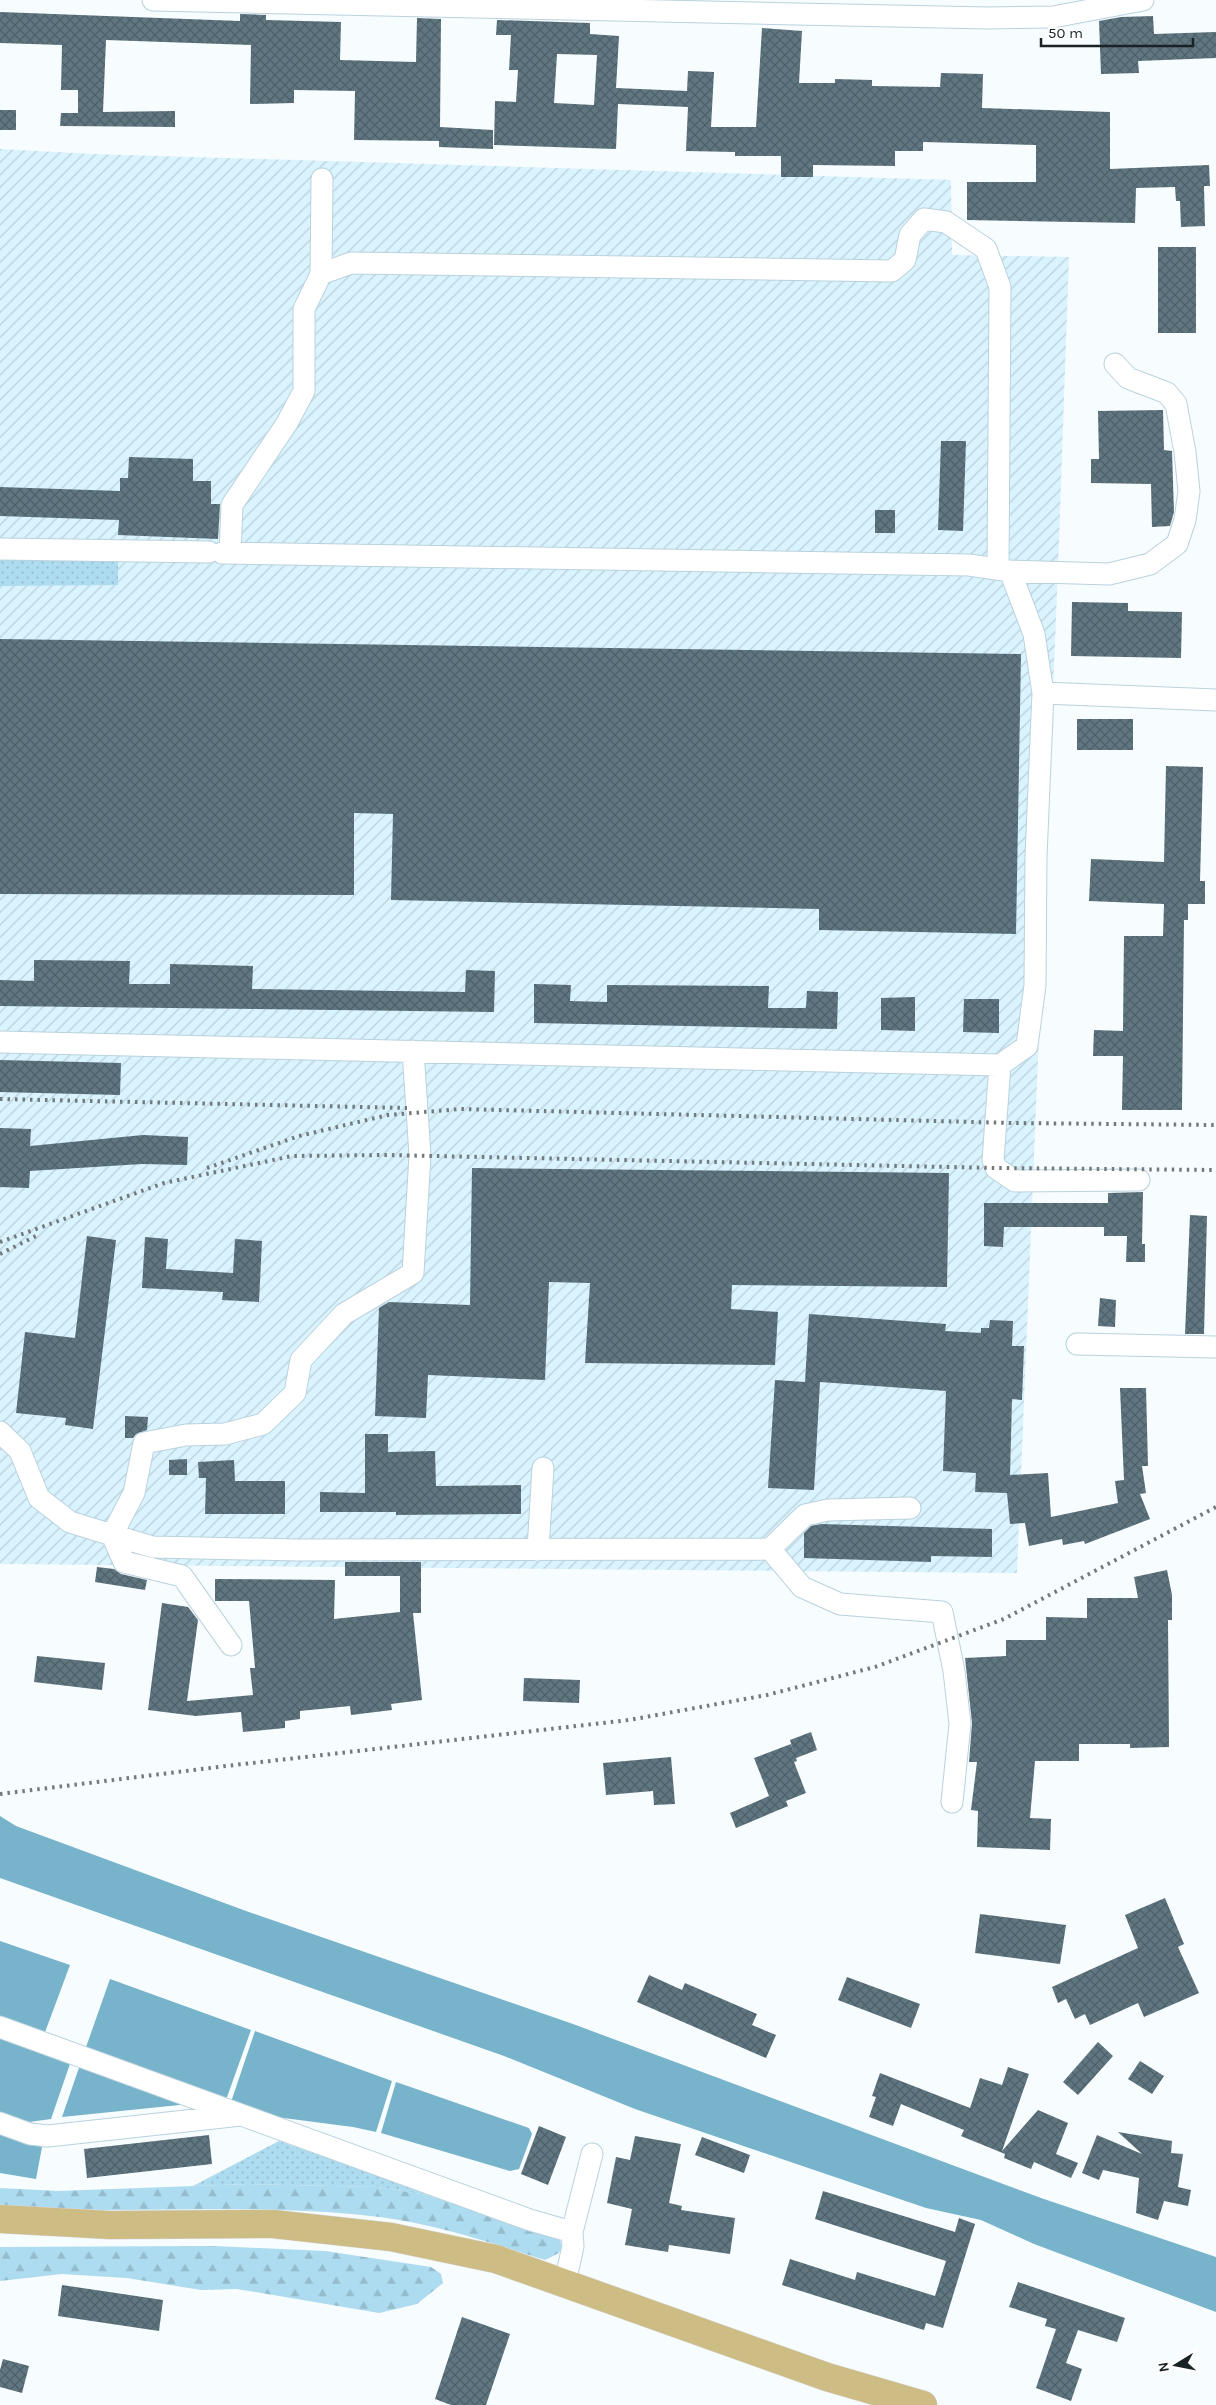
<svg xmlns="http://www.w3.org/2000/svg" width="1216" height="2405" font-family="Karla,sans-serif">
	<defs>
		<pattern id="industrial-furrows" width="10" height="10" patternUnits="userSpaceOnUse" patternTransform="scale(1.25)"><rect width="10" height="10" fill="#d9f3ff"/><path d="M-1 1l2-2M0 10L10 0M9 11l2-2" fill="none" stroke="#bad0da"/></pattern>
		<pattern id="grass-dots" width="8" height="8" patternUnits="userSpaceOnUse" patternTransform="scale(1.25)"><rect width="8" height="8" fill="#addbef"/><path d="M2 2h.1M6 6h.1" fill="none" stroke="#94bccd" stroke-width="1.8" stroke-linecap="round"/></pattern>
		<pattern id="forest-firs" width="22" height="20" patternUnits="userSpaceOnUse" patternTransform="scale(1.25)"><rect width="22" height="20" fill="#addbef"/><path d="M5 1l3.5 6h-7zM16 11l3.5 6h-7z" fill="#94bccd"/></pattern>
		<pattern id="building-cross-hatch" width="8" height="8" patternUnits="userSpaceOnUse" patternTransform="scale(1.25)"><rect width="8" height="8" fill="#607680"/><path d="M0 0l8 8M0 8l8-8" fill="none" stroke="#4e6069"/></pattern>
	</defs>
	<rect width="100%" height="100%" fill="#f7fcfe"/>
	<path fill="url(#industrial-furrows)" d="M0,149L94,154L951,180L952,255L1069,257L1058,568L1017,1573L0,1564Z"/>
	<path fill="url(#grass-dots)" d="M118,559V585L0,586V560Z
		M279,2141L404,2185L427,2195L378,2187L248,2184L193,2186Z"/>
	<path fill="url(#forest-firs)" d="M248,2184L378,2187L427,2195L549,2235L560,2240L562,2247L559,2253L545,2260C491,2243 436,2224 380,2217C291,2206 203,2210 114,2210C76,2210 38,2208 0,2208V2188L58,2191Z
		M214,2246L325,2251L431,2267L441,2274L443,2283L417,2304L379,2313L237,2289L201,2290L127,2278L62,2274L0,2281V2247Z"/>
	<path fill="#77b3cb" d="M0,1816L16,1826L246,1911L573,2024L1041,2198L1216,2257V2312L1034,2244L981,2220L926,2208L635,2109L504,2056L0,1878Z
		M0,1941L70,1965L44,2035L0,2020Z
		M110,1979L251,2030L226,2100L85,2050Z
		M255,2031L392,2081L376,2132L353,2127L276,2117L231,2102Z
		M0,2033L72,2058L51,2119L22,2123L0,2115Z
		M81,2062L199,2103L62,2117Z
		M396,2082L529,2128L532,2134L519,2169L510,2171L381,2133Z
		M0,2132L42,2147L36,2179L0,2173Z"/>
	<path fill="url(#building-cross-hatch)" fill-rule="evenodd" d="M0,12L240,21V14L266,15V20L341,22L340,60L416,62L417,18L441,19L440,127L493,130V149L439,147V141L354,140L355,91L294,90V103L250,104L251,45L106,40L103,112L175,111V127L60,126L61,113H78V90H61L62,45L0,43Z
		M1153,16L1154,34L1216,32V58L1138,61L1139,73L1101,74L1099,21L1121,17Z
		M497,20L590,23V34L619,36L616,88L687,91L688,71L714,72L711,127H756L762,28L802,31L799,83H835V79L872,80V86L940,87L941,73L983,74L982,108L1110,112V169L1209,165L1210,186H1204L1205,226L1181,227L1180,201H1176L1175,187L1136,188L1135,223L967,220V182H1036V145L923,142V151H895V166L813,165V177H781V156H735V152L686,151L688,107L618,104L616,149L494,145L495,101L516,102L518,70H509L511,35H496ZM557,54L597,55L594,105L554,103Z
		M0,110H16V130H0Z
		M1158,247H1196V333H1158Z
		M1163,410L1164,450L1172,451L1174,512L1170,526L1152,527L1151,484L1091,483V459H1099L1098,411Z
		M941,441H966L963,531L938,530Z
		M129,457L193,459V481H211V504H220L218,539L118,535L119,520L0,516V487L120,491V478H128Z
		M875,510H895V533H875Z
		M1072,602L1128,603V611L1182,612L1181,658L1071,656Z
		M0,639L1021,654L1016,934L819,930V909L391,900L393,814L354,813V895L0,894Z
		M1077,719H1133V750H1077Z
		M1166,766L1203,767L1200,881H1205V904H1188V920H1184L1182,1110H1122L1123,1056H1093L1094,1030L1123,1031L1124,936H1163L1164,904L1089,901L1091,859L1164,862Z
		M34,960L130,961L129,984H170V964L253,966L252,989L465,992L466,970L495,971L494,1012L0,1006V980L34,981Z
		M534,984L571,985L570,1001L607,1002V985L769,986L768,1008H806L807,991L838,992L837,1029L534,1023Z
		M915,997V1031L881,1030V998Z
		M964,999H999V1033L963,1032Z
		M0,1060L121,1063L120,1095L0,1092Z
		M0,1128L31,1129L30,1146L143,1135L188,1137L187,1165L142,1164L30,1171L29,1188L0,1187Z
		M472,1168L949,1173L947,1287L732,1285L731,1309L778,1312L775,1365L585,1363L590,1283L549,1282L545,1380L428,1375L426,1418L375,1416L379,1308L389,1302L470,1305Z
		M1143,1192L1142,1244H1145V1262H1126L1127,1236H1104V1227H1004L1003,1247L984,1246V1203H1108V1193Z
		M1190,1215L1207,1216L1204,1334H1185Z
		M87,1236L116,1240L93,1429L65,1425L66,1418L16,1413L25,1332L75,1338Z
		M145,1237L168,1239L166,1269L233,1273L235,1239L262,1241L259,1302L222,1300L223,1292L142,1288Z
		M1100,1298L1116,1300L1115,1327L1098,1326Z
		M809,1314L946,1324L945,1331L981,1333V1328H989L990,1320L1013,1321L1012,1346H1024L1022,1400L1012,1399L1010,1475L1048,1473L1051,1517L1118,1503L1115,1481L1124,1480L1120,1388H1146L1148,1466H1142L1146,1493L1140,1494L1150,1519L1085,1544L1084,1541L1063,1545L1062,1539L1029,1546L1025,1523L1010,1524L1007,1493L975,1492L976,1473L943,1471L946,1391L820,1382L814,1490L768,1488L775,1380L805,1382Z
		M125,1416L148,1417L147,1430L136,1434L133,1438H125Z
		M365,1434H388V1452L435,1451L436,1486L521,1485V1514L396,1515V1512H320V1492L365,1493Z
		M187,1459V1475H169V1460Z
		M234,1460L235,1481H285V1514H205L206,1478H199L198,1462Z
		M821,1524L992,1529V1557L931,1556V1562L804,1558V1533L811,1526Z
		M345,1562H421V1613H413L422,1700L391,1704L392,1710L351,1715L350,1706L300,1711V1719L285,1721V1728L243,1732L241,1712L196,1716L148,1710L162,1603L188,1607L198,1620L187,1701L253,1695L250,1668H255L249,1601H215V1579L335,1580L334,1619L400,1612V1576H345Z
		M97,1567L114,1569L121,1574L147,1580L145,1590L95,1582Z
		M1167,1570L1172,1595V1620H1168L1169,1747L1130,1748V1744H1079V1761H1035L1030,1818L1051,1819L1050,1850L977,1847L978,1811L971,1810L977,1762H969L972,1723L965,1658L1006,1656V1640H1046V1617L1087,1618V1598H1138L1134,1577Z
		M37,1656L105,1663L102,1690L34,1682Z
		M524,1678L580,1680L579,1703L523,1701Z
		M811,1732L817,1750L796,1758L797,1761L794,1762L806,1793L786,1801L788,1806L736,1828L730,1813L769,1796L754,1758L791,1744L794,1753L790,1740Z
		M671,1757L675,1804L654,1805L653,1791L606,1795L603,1763Z
		M1165,1898L1184,1944L1178,1947L1199,1993L1144,2017L1138,2003L1090,2025L1085,2014L1075,2019L1066,1999L1058,2003L1052,1987L1138,1948L1125,1915Z
		M980,1914L1066,1925L1060,1964L975,1953Z
		M649,1975L682,1990L685,1983L757,2014L752,2025L776,2035L766,2058L637,2002Z
		M847,1977L920,2004L911,2028L838,2000Z
		M1098,2042L1113,2056L1078,2095L1063,2082Z
		M1140,2061L1164,2076L1152,2094L1128,2079Z
		M1008,2067L1029,2074L1002,2151L1038,2110L1068,2123L1056,2154L1078,2163L1071,2178L1034,2162L1031,2169L1004,2158L1005,2154L961,2136L964,2130L901,2104L893,2126L869,2117L876,2097L872,2096L880,2073L970,2108L980,2078L1002,2085Z
		M539,2126L566,2137L548,2185L521,2174Z
		M1118,2132L1172,2141L1171,2153L1183,2154L1178,2187L1191,2190L1188,2206L1164,2201L1158,2220L1136,2213L1139,2178L1103,2170L1099,2180L1082,2173L1097,2135L1142,2154Z
		M209,2135L212,2164L87,2178L84,2149Z
		M635,2136L681,2144L669,2203L682,2206L681,2210L735,2218L730,2254L669,2245L668,2252L625,2245L632,2209L607,2203L616,2157L630,2160Z
		M702,2137L750,2155L744,2173L695,2155Z
		M823,2191L955,2232L959,2218L975,2224L943,2328L926,2323L924,2330L782,2285L790,2259L855,2280L857,2272L935,2296L946,2261L815,2219Z
		M1018,2282L1125,2318L1117,2342L1078,2330L1066,2363L1082,2369L1071,2401L1036,2388L1056,2329L1045,2326L1047,2319L1009,2307Z
		M62,2285L163,2300L159,2331L58,2316Z
		M462,2317L510,2334L486,2405H451L435,2399Z
		M3,2359L29,2366L22,2393L0,2387V2370Z"/>
	<g fill="none" stroke-linecap="round" stroke-linejoin="round">
		<g stroke="#bad2dd" stroke-width="23">
			<path id="minor" d="M153,0L988,18L1053,17L1143,0
				M321,274L322,179
				M0,549L209,552
				M222,553L969,565L1010,571L1034,634L1043,693L1036,857L1035,985L1027,1046L1000,1065L993,1160L996,1168L1015,1181L1139,1180
				M230,553L232,505L287,423L304,391V309L321,274L351,263L892,271L905,260L910,235L924,219L946,222L986,249L1000,287L998,569
				M1010,571L1109,574L1150,564L1177,544L1185,520L1189,491L1185,452L1176,404L1167,393L1128,378L1115,364
				M1043,693L1216,700
				M0,1042L1000,1065
				M413,1051L420,1155L413,1273L344,1314L301,1360L295,1393L263,1424L225,1434L186,1435L144,1443L134,1493L112,1535L153,1547L298,1550L770,1549L802,1587L840,1604L942,1612L954,1671L960,1724L952,1802
				M1077,1344L1216,1347
				M0,1432L20,1451L39,1498L70,1522L112,1535L124,1562L182,1576L231,1645
				M770,1549L805,1515L828,1510L910,1508
				M538,1550L543,1468
				M0,2027L530,2220L572,2232
				M0,2123L30,2134L48,2136L241,2115
				M565,2283L573,2246L572,2232L592,2154"/>
		</g>
		<g stroke="#d6d7d8" stroke-width="29">
			<path id="major" d="M0,2219L110,2225L273,2224L391,2237L496,2259L827,2377L923,2405"/>
		</g>
		<use href="#minor" stroke="#fff" stroke-width="21"/>
		<use href="#major" stroke="#cebc85" stroke-width="28"/>
		<path stroke="#727a7c" stroke-width="4" stroke-dasharray="2.5 5" stroke-linecap="butt" d="M0,1099L407,1108
			M207,1168L299,1136L388,1115L461,1109L1013,1123L1216,1125
			M0,1242L164,1183L292,1156L387,1155L996,1168L1216,1170
			M0,1254L40,1234
			M0,1794L226,1766L629,1720L767,1695L875,1667L1004,1619L1216,1507"/>
	</g>
	<g transform="translate(1176 2365) rotate(260)" stroke="#ffffff" stroke-width="4" paint-order="stroke">
	<path d="M0-4L9 19L0 12L-9 19Z" fill="#192326"/>
	<text y="-8" font-size="14" font-weight="bold" text-anchor="middle" fill="#192326">N</text>
	</g>
	<path d="M1041 38v8h152v-8" fill="none" stroke="#192326" stroke-width="2.5"/>
	<text x="1048" y="38" font-size="15" fill="#192326" stroke="#ffffff" stroke-width="4" paint-order="stroke">50 m</text>
</svg>
